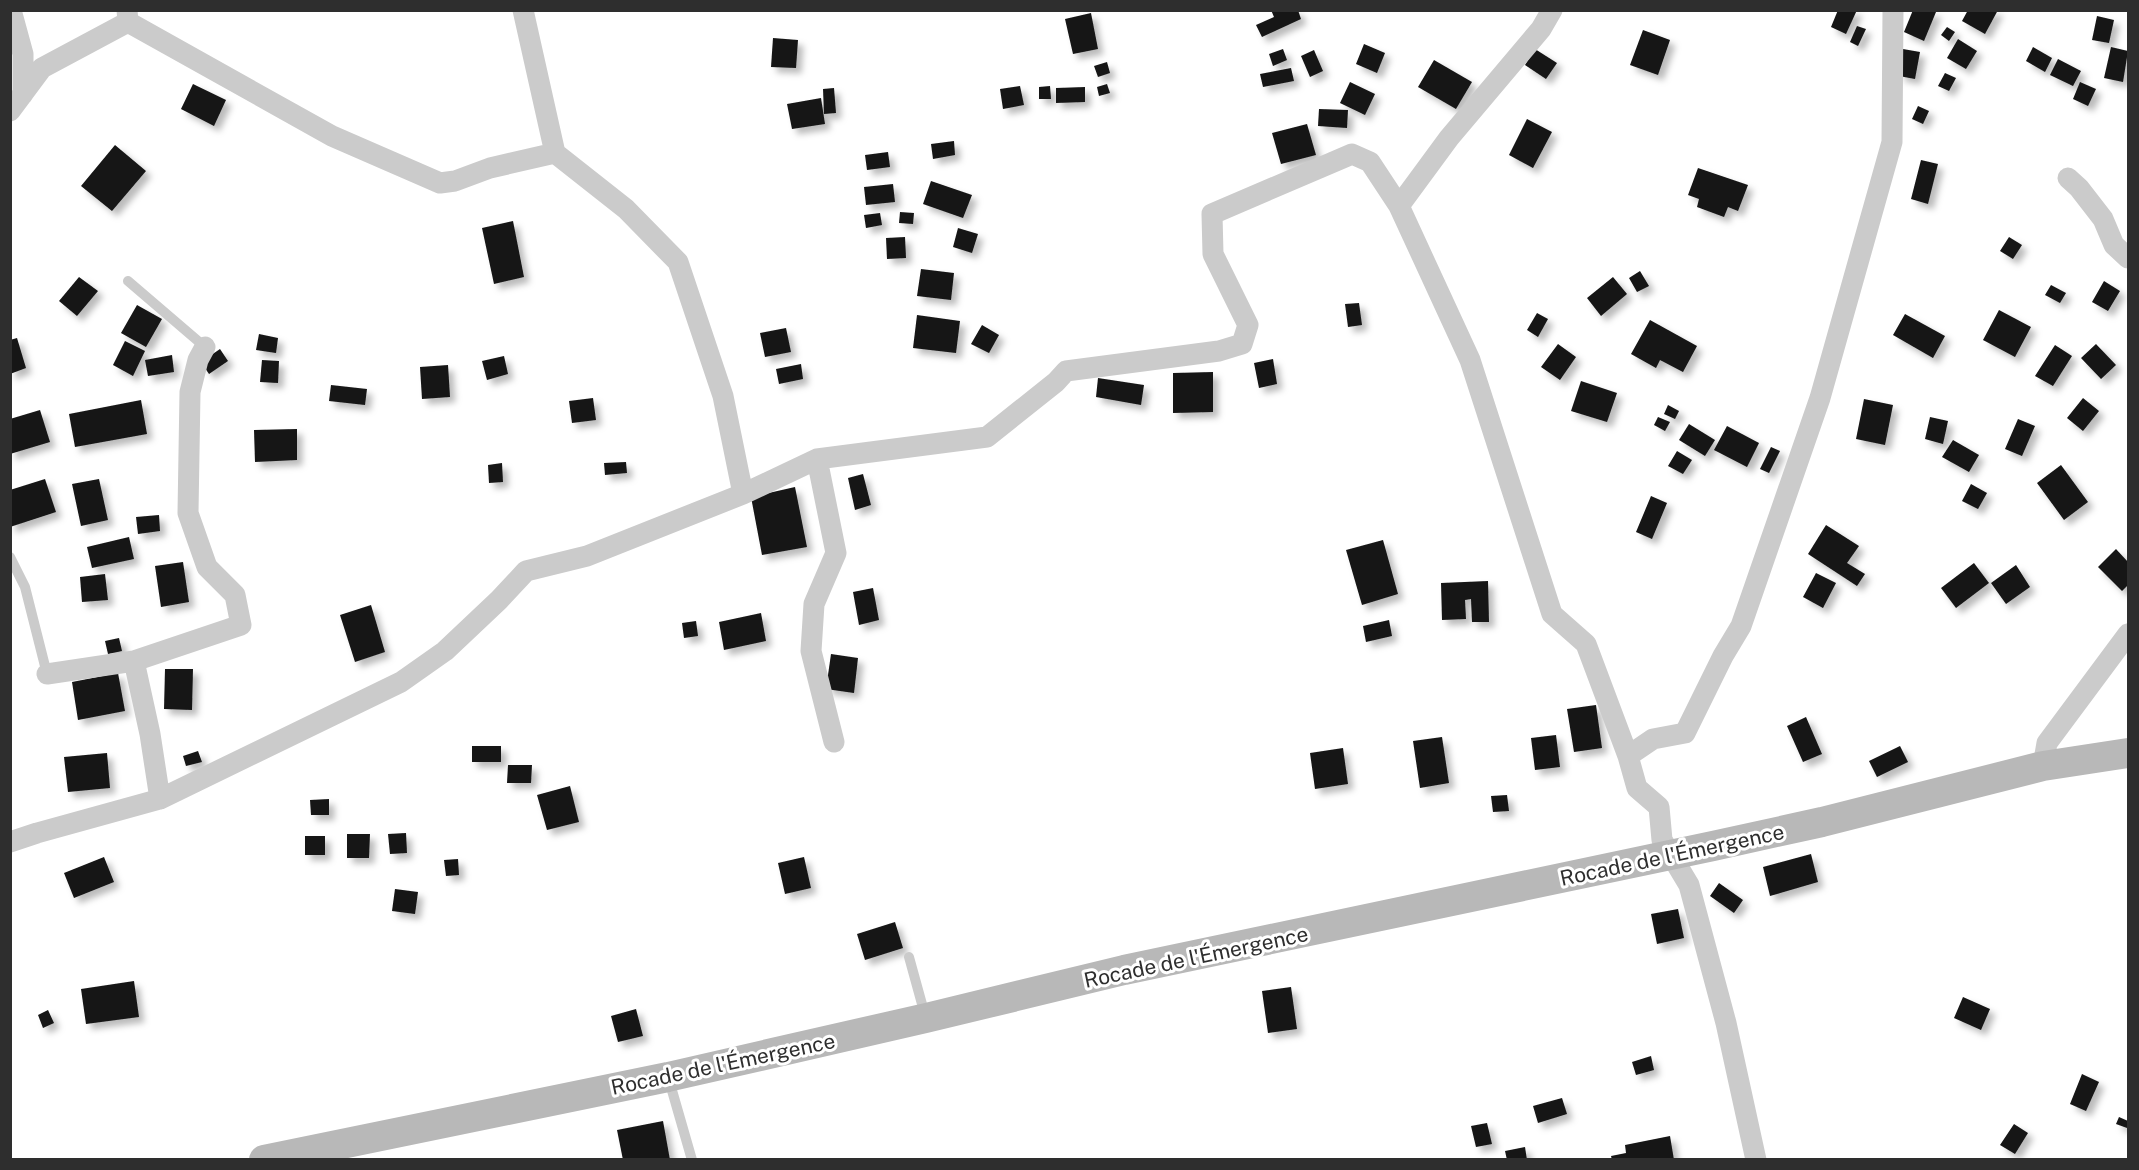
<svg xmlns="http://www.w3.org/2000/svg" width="2139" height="1170" font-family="'Public Sans',sans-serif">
	<defs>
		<filter id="shadow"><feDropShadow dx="5.5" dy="5.5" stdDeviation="3" flood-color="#0004"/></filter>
	</defs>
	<rect width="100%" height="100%" fill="#fff"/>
	<path fill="#151515" filter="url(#shadow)" d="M1271,10H1298L1301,19L1262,37L1256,25L1274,17Z
		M1838,10H1857L1846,34L1831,27Z
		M1913,10L1936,12L1924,41L1904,32Z
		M1968,10H1998L1985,34L1962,21Z
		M1091,13L1098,49L1073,54L1065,19Z
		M2097,16L2114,20L2109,43L2092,40Z
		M1857,26L1866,29L1858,46L1850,42Z
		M1947,27L1955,32L1949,41L1941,35Z
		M1643,30L1670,40L1658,75L1630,65Z
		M773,38L798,40L796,68L771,67Z
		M1958,39L1977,51L1966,69L1947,58Z
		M1364,44L1385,53L1377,73L1356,64Z
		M2033,47L2052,58L2045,72L2026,61Z
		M2111,47L2128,51L2123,82L2104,78Z
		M1283,49L1287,60L1273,66L1269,54Z
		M1535,49L1557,63L1546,79L1525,65Z
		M1903,49L1920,52L1915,79L1899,76Z
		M1314,50L1323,71L1310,77L1301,56Z
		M2058,59L2081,71L2073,86L2050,75Z
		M1434,60L1472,82L1456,109L1418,87Z
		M1107,62L1110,73L1098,77L1094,66Z
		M1291,68L1294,81L1263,87L1260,74Z
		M1945,73L1956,78L1949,91L1938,86Z
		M1350,82L1375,94L1365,115L1340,103Z
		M2080,82L2096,89L2088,106L2073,99Z
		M193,84L226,100L214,126L181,109Z
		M1107,84L1110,93L1099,96L1097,87Z
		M1020,86L1024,105L1003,109L1000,89Z
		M1050,86L1051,99H1039V87Z
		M1085,87V102L1056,103V88Z
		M834,88L836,113L824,114L823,89Z
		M821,98L825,124L792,129L787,104Z
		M1918,106L1929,111L1923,124L1912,119Z
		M1319,109L1348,110L1347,128L1318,126Z
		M1527,119L1552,132L1533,168L1509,155Z
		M1307,124L1316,155L1281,164L1272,133Z
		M954,141L955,155L933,159L931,144Z
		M115,145L146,171L112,211L81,186Z
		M888,152L890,167L867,170L865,155Z
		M1921,160L1938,164L1928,204L1911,199Z
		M1698,168L1748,185L1738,211L1728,207L1724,217L1697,207L1699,199L1688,195Z
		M931,181L972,195L963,218L923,204Z
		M893,184L895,202L866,205L864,187Z
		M900,212L914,213L913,224L899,223Z
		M880,213L882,225L866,228L864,215Z
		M513,221L524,277L494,284L482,228Z
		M958,228L978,234L972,253L953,247Z
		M905,237L906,258L887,259L886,238Z
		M2009,237L2022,245L2013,259L2000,251Z
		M921,269L954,273L951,300L917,296Z
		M1640,271L1649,286L1637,292L1629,278Z
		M79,277L98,291L77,316L59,301Z
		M1613,277L1627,294L1601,316L1587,298Z
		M2104,281L2120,291L2108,311L2092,302Z
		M2051,285L2066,293L2060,303L2045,295Z
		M1359,303L1362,325L1348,327L1345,304Z
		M137,305L162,319L146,347L121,333Z
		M1999,310L2031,327L2015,357L1983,340Z
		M1537,313L1548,319L1538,337L1527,330Z
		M1905,314L1945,336L1933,358L1893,335Z
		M917,315L960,321L956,353L913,348Z
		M1650,320L1697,346L1683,372L1660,360L1656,368L1631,354Z
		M982,325L999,335L989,353L971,344Z
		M786,328L791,352L765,357L760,333Z
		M259,334L278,338L276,353L256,350Z
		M17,338L26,368L10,374V340Z
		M125,341L145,351L133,376L113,365Z
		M1558,344L1576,357L1560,380L1541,367Z
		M2096,344L2116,365L2101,379L2081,358Z
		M2055,345L2072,356L2053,386L2035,376Z
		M220,349L228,361L209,374L201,362Z
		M172,355L174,372L148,376L145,360Z
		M504,356L508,374L487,380L482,361Z
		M1273,359L1277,384L1259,388L1254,363Z
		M262,360L279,361L278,383L260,382Z
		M801,364L803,379L779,384L776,369Z
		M448,365L450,397L422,399L420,367Z
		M1213,372V412L1173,413V373Z
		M1098,378L1144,385L1141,405L1096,397Z
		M1581,381L1617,393L1607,422L1571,411Z
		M331,385L367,389L365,405L329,401Z
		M593,398L596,420L572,423L569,401Z
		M2083,398L2099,411L2083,431L2067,418Z
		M1864,399L1893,405L1885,445L1856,439Z
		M141,400L147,434L75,447L69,414Z
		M1668,405L1679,411L1675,419L1664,414Z
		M40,410L50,442L10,454V419Z
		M1658,417L1670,422L1665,431L1654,425Z
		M1930,417L1948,421L1943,444L1925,439Z
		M2018,419L2035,426L2022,456L2005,449Z
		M1689,424L1715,440L1705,456L1679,440Z
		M1727,426L1759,443L1747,467L1714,450Z
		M297,429V460L255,462L254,430Z
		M1953,440L1979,455L1969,472L1942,457Z
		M1771,447L1780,451L1769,473L1760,469Z
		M1677,451L1692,460L1683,474L1668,466Z
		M626,462L627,473L605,475L604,463Z
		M502,463L503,482L489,483L488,465Z
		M2061,465L2088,502L2064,520L2037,483Z
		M863,474L871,505L855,510L848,478Z
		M45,479L56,512L10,527V490Z
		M99,479L108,520L81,526L72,484Z
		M1971,484L1987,493L1978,509L1962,501Z
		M795,487L807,547L762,555L751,497Z
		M1651,496L1667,503L1652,539L1636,532Z
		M159,515L160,531L138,534L136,517Z
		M1826,525L1859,546L1847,563L1865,574L1857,586L1808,554Z
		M129,537L134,559L92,568L87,547Z
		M1383,540L1398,594L1362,605L1346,550Z
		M2116,549L2128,562V585L2122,591L2098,567Z
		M183,562L189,602L161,607L155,566Z
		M1974,563L1989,583L1956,608L1941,588Z
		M2016,565L2030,587L2006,604L1991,583Z
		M1816,573L1836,583L1823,608L1803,597Z
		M105,574L108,600L82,602L80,577Z
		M1488,581L1489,622H1472L1471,599L1465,600L1466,619L1442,620L1441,583Z
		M873,588L879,620L859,625L853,592Z
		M371,605L385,652L355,662L340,615Z
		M761,613L766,641L724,650L719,622Z
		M1389,620L1392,636L1366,642L1363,626Z
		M696,621L698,636L684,638L682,623Z
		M119,638L122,651L108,654L105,641Z
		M831,654L858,658L854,693L826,689Z
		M165,669H193L192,710L164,709Z
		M118,673L125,711L78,720L72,682Z
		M1596,705L1602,748L1574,752L1567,709Z
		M1806,717L1822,754L1803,762L1787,726Z
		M1556,735L1560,767L1535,770L1531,738Z
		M1442,737L1449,783L1420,788L1413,741Z
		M472,746H501V762H472Z
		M1900,746L1908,762L1877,777L1869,761Z
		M1343,748L1348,784L1315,789L1310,753Z
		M198,751L202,762L186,766L183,756Z
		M107,753L110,788L68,792L64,757Z
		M508,765H532L531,783H507Z
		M570,786L579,822L547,830L537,795Z
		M1507,795L1509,811L1493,812L1491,796Z
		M329,799V815H311L310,800Z
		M406,833L407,853L390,854L388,834Z
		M347,834H370L369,858H347Z
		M305,836H325V855H305Z
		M1811,854L1818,882L1770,896L1763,867Z
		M104,857L114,882L74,898L64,873Z
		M804,857L811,888L785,894L778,863Z
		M458,859L459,875L446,876L444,860Z
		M1719,883L1743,900L1734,913L1710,896Z
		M395,889L418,892L415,914L392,911Z
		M1678,909L1684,938L1657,944L1651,914Z
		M895,922L903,948L865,960L857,934Z
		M134,981L139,1017L86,1024L81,989Z
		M1291,987L1297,1029L1268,1033L1262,991Z
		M1963,997L1990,1009L1981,1030L1954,1018Z
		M636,1009L643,1036L618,1042L611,1016Z
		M48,1010L54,1023L43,1028L38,1015Z
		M1651,1056L1654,1070L1636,1075L1632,1062Z
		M2082,1074L2099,1082L2086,1111L2070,1104Z
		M1562,1098L1567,1114L1538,1123L1533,1106Z
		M2119,1117L2128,1121L2127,1128L2116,1124Z
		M663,1121L670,1160H623L617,1130Z
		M1487,1123L1492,1144L1476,1147L1471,1126Z
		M2014,1124L2028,1133L2015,1154L2000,1145Z
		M1670,1136L1674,1160H1612L1611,1156L1626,1153L1625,1145Z
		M1525,1147L1527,1160H1507L1505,1151Z"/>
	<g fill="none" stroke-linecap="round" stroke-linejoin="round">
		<path stroke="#cbcbcb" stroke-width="10" d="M128,281L205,347
			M10,557L25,587L47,674
			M909,957L925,1015
			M669,1080L692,1160"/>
		<path stroke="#cbcbcb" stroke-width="21" d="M11,10L23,54V94
			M523,10L555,153L626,209L678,262L723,396L743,494
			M128,22L332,136L440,183L455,181L490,168L555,153
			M10,111L42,68L128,22L127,10
			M2068,178L2079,188L2103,219L2114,245L2128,258
			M1399,206L1449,138L1541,29L1552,10
			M817,459L836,553L814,604L811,651L834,742
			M134,661L150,734L160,799
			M47,674L134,661L241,625L235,595L207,567L188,513L190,392L198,360L205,347
			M1628,756L1653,739L1685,733L1723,656L1741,626L1820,398L1892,142L1893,10
			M2043,766L2047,743L2128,634
			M10,842L37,833L160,799L401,682L445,651L499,600L526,571L587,556L743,494L817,459L987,437L1056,382L1066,371L1219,351L1242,344L1248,325L1213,254L1212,214L1352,154L1370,162L1399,206L1470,360L1552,614L1586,644L1628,756L1637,788L1659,807L1662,840L1689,885L1726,1023L1756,1160"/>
		<path stroke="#b8b8b8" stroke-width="30" d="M264,1160L668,1077L926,1018L1124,970L1713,846L1822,822L2043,766L2128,753"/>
	</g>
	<g text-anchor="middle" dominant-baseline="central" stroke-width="6" stroke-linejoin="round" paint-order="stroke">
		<g font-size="21" fill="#2e2e2e" stroke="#fff">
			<text transform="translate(1672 855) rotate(-12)">Rocade de l'Émergence</text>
			<text transform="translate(1196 957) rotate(-12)">Rocade de l'Émergence</text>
			<text transform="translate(723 1064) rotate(-12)">Rocade de l'Émergence</text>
		</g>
	</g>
	<rect width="2139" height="1170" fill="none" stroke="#2e2e2e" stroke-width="24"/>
</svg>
